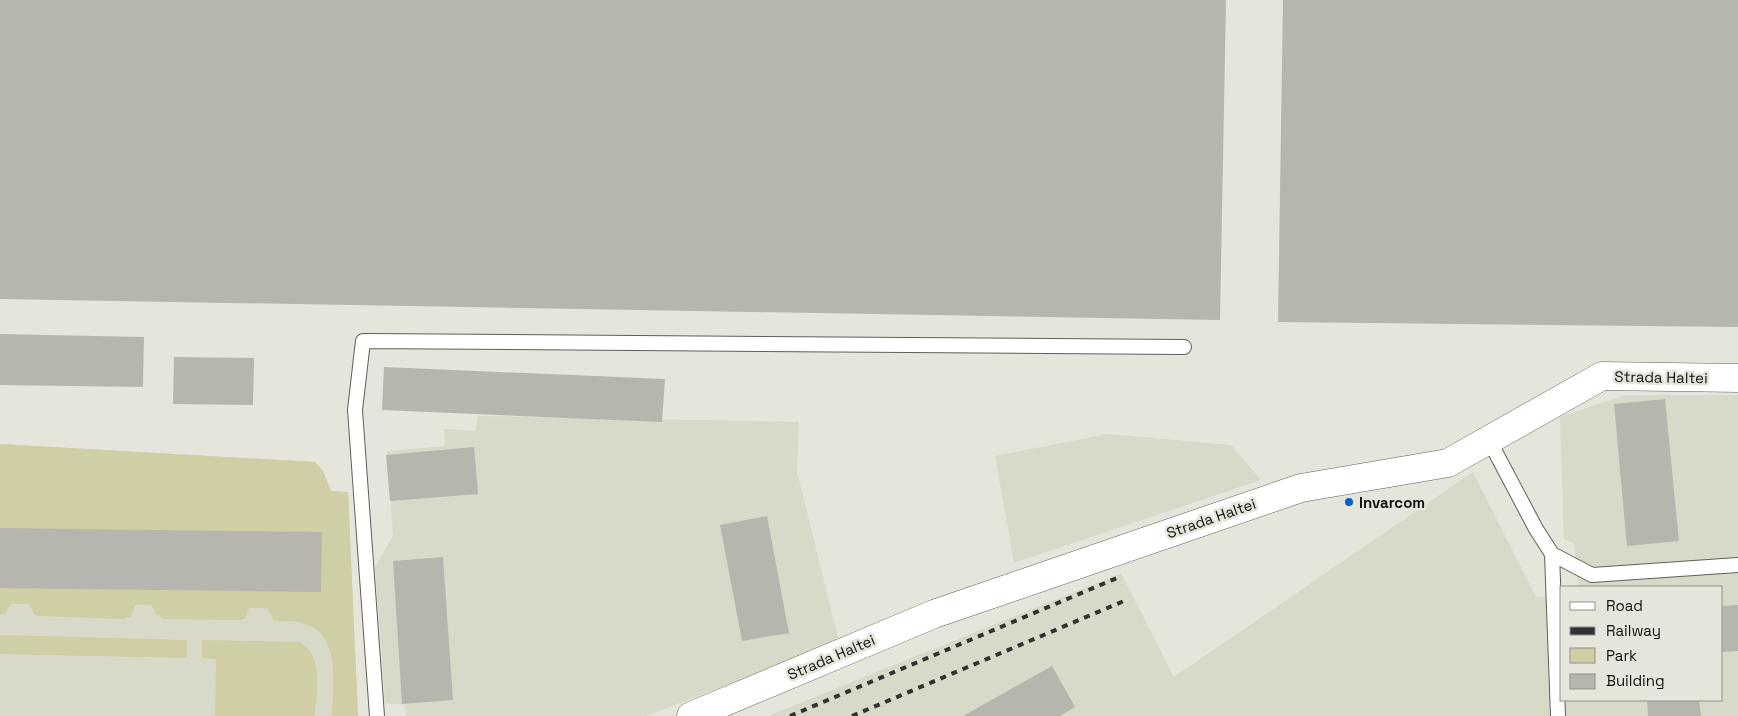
<svg xmlns="http://www.w3.org/2000/svg" width="1738" height="716" font-family="'Space Grotesk',sans-serif">
	<rect width="100%" height="100%" fill="#e5e5dc"/>
	<path fill="#d9d9c9" d="M1625,395H1738V716H768L1121,573L1174,677L1473,472L1536,597L1562,595V700H1722V587H1578L1574,543L1564,539L1560,417Z
		M478,416L799,422L797,472L839,642L646,716H406L405,705L385,703L375,567L393,536L387,451L445,446L444,429L475,431Z
		M1107,434L1231,445L1261,480L1014,563L995,456Z
		M0,444L315,462L323,471L331,491L348,492L358,716H0Z"/>
	<path fill="#cfcea4" d="M0,444L315,462L323,471L331,491L348,492L358,716H332C332,688 341,638 308,625C298,620 286,622 274,621L267,608H249L245,619L238,620L164,619L156,614L151,605H135L131,616L124,619L38,616L34,614L29,604H11L6,613L0,615Z
		M0,635L187,640V658L0,654Z
		M202,640L298,642C325,652 316,693 315,716H215L216,659L202,658Z"/>
	<path fill="#b6b6ae" d="M0,0H1226L1220,320L0,299Z
		M1283,0H1738V327L1278,322Z
		M0,334L144,337L143,387L0,385Z
		M174,357L254,358L253,405L173,404Z
		M384,367L665,379L662,422L382,410Z
		M1665,399L1679,541L1627,546L1614,404Z
		M474,447L478,494L390,501L386,455Z
		M767,516L789,633L742,641L720,525Z
		M0,528L322,532L321,592L0,588Z
		M443,557L453,700L402,704L393,561Z
		M1738,605V651L1722,652V606Z
		M1052,666L1075,707L1060,716H963Z
		M1647,700H1699L1701,716H1648Z"/>
	<g fill="none" stroke-linecap="round" stroke-linejoin="round">
		<g stroke="#5f5f58" stroke-width="16">
			<path id="lane" d="M1489,440L1536,529L1552,554L1592,575L1738,565
				M1552,554L1558,716
				M377,716L355,410L363,341L1184,347"/>
		</g>
		<g stroke="#5f5f58" stroke-width="29">
			<path id="street" d="M691,716L934,614L1301,488L1448,463L1602,376L1738,378"/>
		</g>
		<use href="#lane" stroke="#fff" stroke-width="14"/>
		<use href="#street" stroke="#fff" stroke-width="28"/>
		<path stroke="#32322e" stroke-width="4" stroke-dasharray="6 6" stroke-linecap="butt" d="M790,716L1117,578
			M852,716L1124,601"/>
	</g>
	<circle fill="#0060c9" stroke="#e5e5dc" stroke-width="2" cx="1349" cy="502" r="5"/>
	<g text-anchor="middle" dominant-baseline="central" stroke-width="5" stroke-linejoin="round" paint-order="stroke">
		<g font-size="15" fill="#12120f" stroke="#e5e5dc">
			<text transform="translate(1661 377) rotate(1)">Strada Haltei</text>
			<text transform="translate(1211 518) rotate(-19)">Strada Haltei</text>
			<text transform="translate(831 657) rotate(-23)">Strada Haltei</text>
		</g>
		<g font-size="15" font-weight="bold" fill="#12120f" stroke="#e5e5dc" text-anchor="start">
			<text x="1359" y="502">Invarcom</text>
		</g>
	</g>
	<rect x="1560" y="586" width="162" height="115" fill="#e5e5dc" stroke="#91918a"/>
	<rect x="1570" y="602" width="25" height="8" fill="#ffffff" stroke="#91918a"/>
	<text x="1606" y="611" font-size="15" fill="#12120f">Road</text>
	<rect x="1570" y="627" width="25" height="8" fill="#32322e" stroke="#91918a"/>
	<text x="1606" y="636" font-size="15" fill="#12120f">Railway</text>
	<rect x="1570" y="648" width="25" height="15" fill="#cfcea4" stroke="#91918a"/>
	<text x="1606" y="661" font-size="15" fill="#12120f">Park</text>
	<rect x="1570" y="674" width="25" height="15" fill="#b6b6ae" stroke="#91918a"/>
	<text x="1606" y="686" font-size="15" fill="#12120f">Building</text>
</svg>
